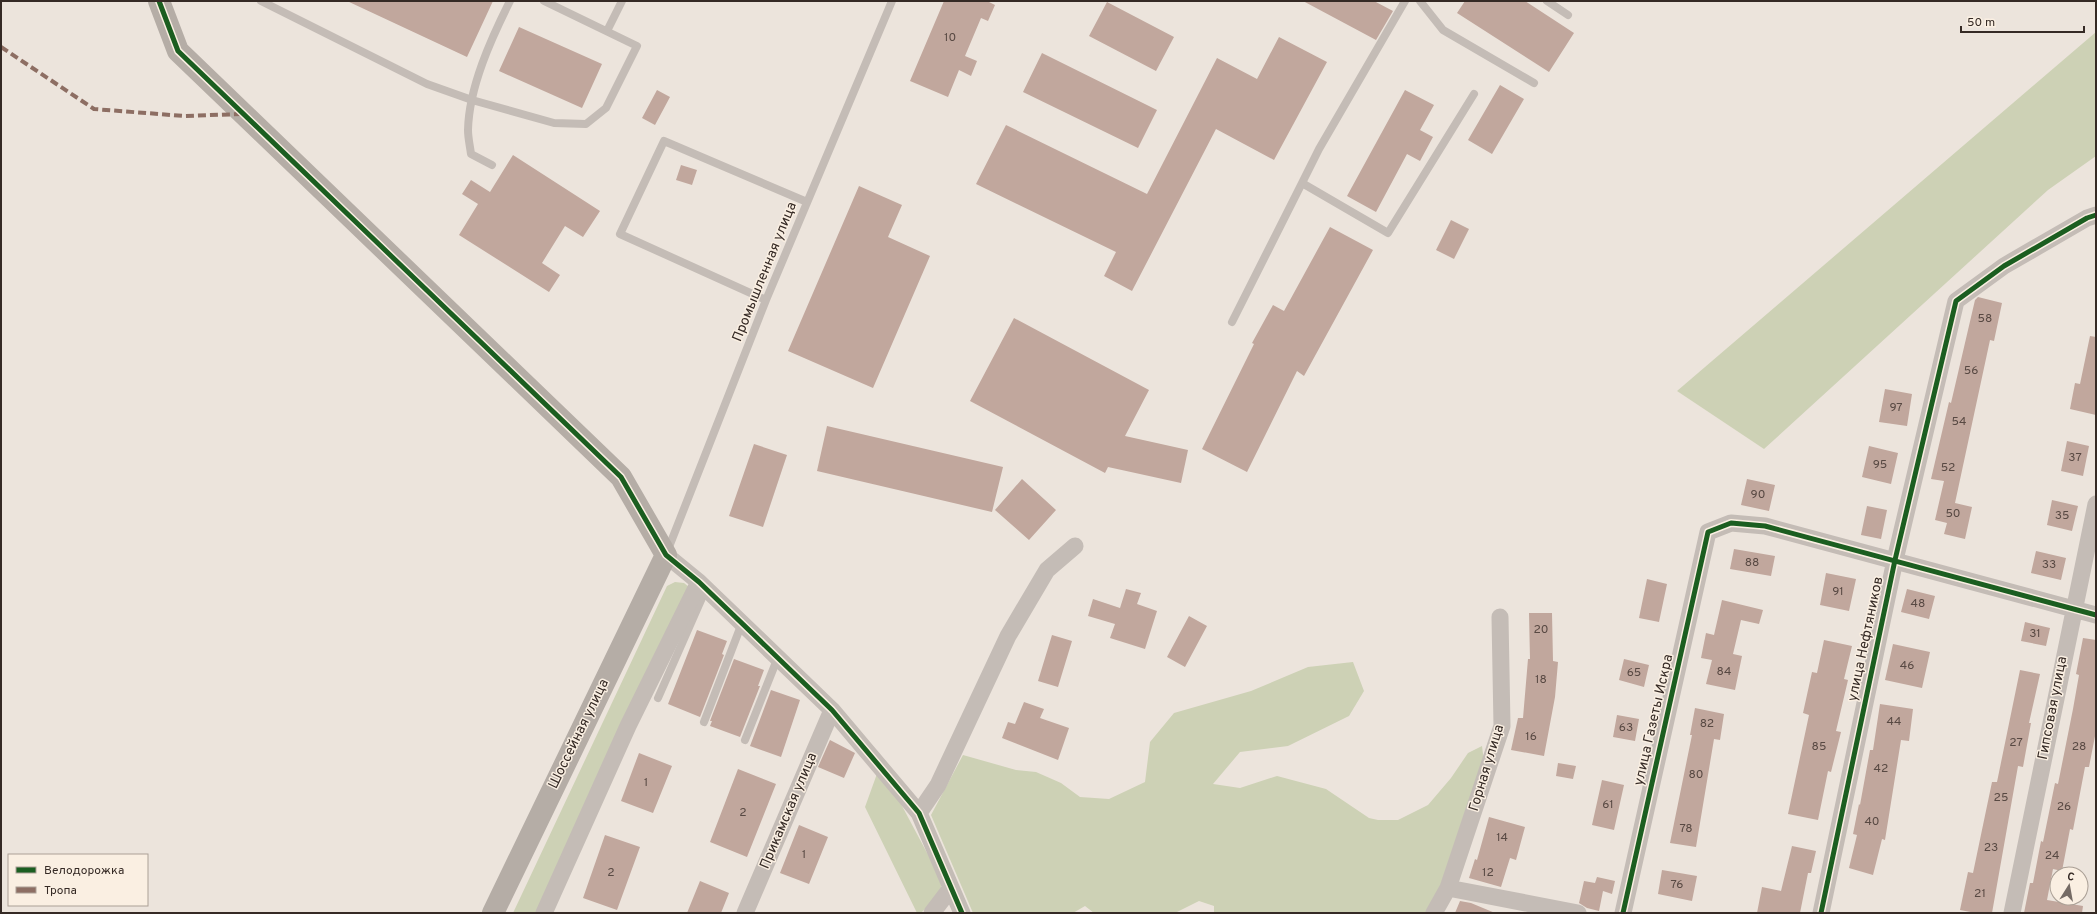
<svg xmlns="http://www.w3.org/2000/svg" width="2097" height="914" font-family="Overpass,sans-serif">
	<rect width="100%" height="100%" fill="#ece4dc"/>
	<path fill="#cdd1b5" d="M2096,32V156L2048,190L1764,449L1677,391Z
		M675,582L684,583L689,587L539,913H513L667,586Z
		M1353,662L1364,691L1349,716L1288,746L1240,752L1213,784L1240,788L1277,776L1326,789L1369,818L1378,820H1398L1428,805L1451,778L1468,753L1482,746L1484,762L1450,863L1429,913H1214V906L1199,901L1175,913H1094L1085,906L1073,913H973L931,815L963,755L1016,770L1036,772L1061,783L1080,797L1109,799L1145,782L1150,742L1174,713L1251,691L1308,667Z
		M878,771L901,804L942,881L940,894L921,913H917L865,807Z"/>
	<path fill="#c1a79d" d="M347,1H493L467,57Z
		M944,1H987L995,5L988,21L981,18L965,56L977,61L971,76L959,70L948,97L910,81Z
		M1303,1H1374L1393,11L1376,40Z
		M1465,1H1525L1574,33L1549,72L1457,13Z
		M1107,2L1174,37L1156,71L1089,36Z
		M519,27L602,64L582,108L499,71Z
		M1279,37L1327,62L1274,160L1216,129L1132,291L1104,276L1116,252L976,184L1006,125L1147,194L1217,58L1257,79Z
		M1042,53L1157,110L1138,148L1023,92Z
		M1500,85L1524,99L1492,154L1468,140Z
		M657,90L670,97L655,125L642,118Z
		M1405,90L1434,105L1420,130L1433,137L1420,161L1407,154L1376,212L1347,196Z
		M513,155L600,211L583,237L565,226L542,263L560,275L549,292L459,235L478,204L462,194L471,180L490,192Z
		M681,165L697,170L692,185L676,180Z
		M859,186L902,205L888,237L930,256L873,388L788,351Z
		M1451,220L1469,229L1454,259L1436,250Z
		M1330,227L1373,250L1304,376L1297,371L1247,472L1202,449L1254,344L1252,343L1273,305L1284,311Z
		M1978,297L2002,303L1994,341L1990,340L1955,503L1972,507L1965,539L1944,534L1947,523L1935,520L1944,481L1931,479L1949,402L1951,403L1975,300Z
		M1014,318L1149,390L1125,436L1188,450L1181,483L1108,467L1105,473L970,401Z
		M2090,336L2096,337V415L2070,409L2075,383L2080,384Z
		M1885,389L1912,394L1907,426L1879,422Z
		M827,426L1003,467L992,512L817,471Z
		M2067,441L2089,446L2083,476L2061,471Z
		M754,444L787,455L763,527L729,516Z
		M1869,446L1898,453L1891,484L1862,477Z
		M1022,479L1056,510L1029,540L995,510Z
		M1747,479L1775,485L1769,511L1741,505Z
		M2052,500L2078,506L2072,531L2047,525Z
		M1867,506L1887,510L1881,539L1861,535Z
		M1734,549L1775,556L1771,576L1730,569Z
		M2036,551L2066,558L2061,580L2031,573Z
		M1826,573L1856,579L1849,611L1820,605Z
		M1647,579L1667,584L1659,622L1639,618Z
		M1126,589L1141,593L1137,604L1157,611L1145,649L1110,638L1115,624L1088,616L1093,599L1120,608Z
		M1907,589L1935,596L1929,619L1901,612Z
		M1722,600L1763,610L1759,624L1741,620L1733,654L1742,656L1735,690L1706,684L1712,660L1701,658L1706,633L1714,635Z
		M1529,613H1552L1553,661L1558,662L1555,697L1544,756L1511,750L1518,718H1523L1528,659H1530Z
		M1189,616L1207,626L1185,667L1167,657Z
		M2025,622L2050,628L2046,646L2021,641Z
		M697,630L727,641L722,654L724,655L700,717L668,704Z
		M1052,635L1072,641L1058,687L1038,681Z
		M2083,638L2096,640V731L2089,767H2085L2073,830L2070,829L2062,871L2053,869L2047,900L2083,906L2082,913H2024L2030,883H2033L2041,841L2043,842L2055,783L2058,784L2073,709L2079,675L2076,674Z
		M1824,640L1852,646L1844,679L1848,680L1836,731L1841,732L1831,772L1828,771L1818,820L1788,814L1809,715L1803,713L1812,672L1817,673Z
		M1893,644L1930,652L1922,688L1885,680Z
		M734,659L764,670L758,686H760L740,737L710,726L712,721H710Z
		M1624,659L1649,665L1644,687L1619,680Z
		M2020,670L2040,674L2029,723H2031L2023,767L2018,766L1992,913H1976L1960,910L1968,872L1973,873L1992,782H1997Z
		M771,690L800,700L781,757L750,746Z
		M1024,702L1044,709L1040,718L1069,728L1058,760L1002,738L1008,722L1015,724Z
		M1880,704L1913,709L1909,741L1901,740L1885,840L1882,839L1873,875L1849,868L1857,835L1853,834L1859,804L1860,805L1870,750H1873Z
		M1695,708L1724,714L1720,740L1714,739L1696,847L1670,843L1692,735H1690Z
		M1617,715L1639,719L1635,741L1613,737Z
		M830,740L855,753L844,778L818,767Z
		M639,753L672,766L653,813L621,801Z
		M1558,763L1576,766L1573,779L1556,776Z
		M738,769L776,784L747,857L710,842Z
		M1602,780L1624,785L1614,830L1592,825Z
		M1489,817L1525,827L1516,860L1510,858L1501,887L1469,878L1475,859L1477,860Z
		M799,825L828,837L809,884L780,873Z
		M605,835L640,847L617,910L583,898Z
		M1792,846L1816,851L1811,873H1808L1800,913H1757L1762,887L1781,891Z
		M1662,870L1697,876L1692,901L1658,894Z
		M1597,877L1615,881L1612,894L1603,891L1599,911L1587,908L1579,903L1584,881L1595,883Z
		M700,881L729,893L721,913H687Z
		M1460,901L1471,903L1495,913H1455Z"/>
	<g fill="none" stroke-linecap="round" stroke-linejoin="round">
		<path stroke="#c4bcb6" stroke-width="8" d="M261,1L427,84L472,100L554,123L586,124L606,108L637,46L544,1
			M1405,1L1319,149L1302,183L1388,233L1474,94
			M1420,1L1443,30L1534,83
			M1547,1L1568,15
			M607,31L622,1
			M492,165L471,154C470,146 468,138 468,130C469,87 491,39 510,1
			M766,300L620,234L664,141L807,202
			M1232,322L1302,183
			M667,552L766,300L892,1
			M658,698L706,589
			M704,722L742,623
			M745,740L778,657"/>
		<path stroke="#c4bcb6" stroke-width="17" d="M666,555L699,582L832,710L919,813L962,913
			M919,813L938,785L1008,636L1047,570L1075,546
			M1448,888L1578,913
			M544,913L628,726L699,582
			M745,913L832,710
			M932,913L951,888
			M1434,913L1448,888L1502,726L1500,617
			M1623,913L1708,532L1731,523L1765,526L2096,615
			M1821,913L1895,560L1956,301L2004,266L2087,218L2096,215
			M2012,913L2096,504"/>
		<path stroke="#b5ada6" stroke-width="22" d="M159,1L178,51L621,477L666,555L493,913"/>
		<path stroke="#8d6e63" stroke-width="4" stroke-dasharray="8 4" stroke-linecap="butt" d="M1,47L94,109L184,116L243,114"/>
		<g stroke="#faefe2" stroke-width="8">
			<path id="cycleway" d="M159,1L178,51L621,477L666,555L699,582L832,710L919,813L962,913
				M1623,913L1708,532L1731,523L1765,526L2096,615
				M1821,913L1895,560L1956,301L2004,266L2087,218L2096,215"/>
		</g>
		<use href="#cycleway" stroke="#1b5e20" stroke-width="5"/>
	</g>
	<g text-anchor="middle" dominant-baseline="central" stroke-width="3" stroke-linejoin="round" paint-order="stroke">
		<g font-size="12" fill="#584943">
			<text x="950" y="38">10</text>
			<text x="1985" y="319">58</text>
			<text x="1971" y="371">56</text>
			<text x="1896" y="408">97</text>
			<text x="1959" y="422">54</text>
			<text x="2075" y="458">37</text>
			<text x="1880" y="465">95</text>
			<text x="1948" y="468">52</text>
			<text x="1758" y="495">90</text>
			<text x="1953" y="514">50</text>
			<text x="2062" y="516">35</text>
			<text x="1752" y="563">88</text>
			<text x="2049" y="565">33</text>
			<text x="1838" y="592">91</text>
			<text x="1918" y="604">48</text>
			<text x="1541" y="630">20</text>
			<text x="2035" y="634">31</text>
			<text x="1907" y="666">46</text>
			<text x="1724" y="672">84</text>
			<text x="1634" y="673">65</text>
			<text x="1541" y="680">18</text>
			<text x="1894" y="722">44</text>
			<text x="1707" y="724">82</text>
			<text x="1626" y="728">63</text>
			<text x="1531" y="737">16</text>
			<text x="2016" y="743">27</text>
			<text x="1819" y="747">85</text>
			<text x="2079" y="747">28</text>
			<text x="1881" y="769">42</text>
			<text x="1696" y="775">80</text>
			<text x="646" y="783">1</text>
			<text x="2001" y="798">25</text>
			<text x="1608" y="805">61</text>
			<text x="2064" y="807">26</text>
			<text x="743" y="813">2</text>
			<text x="1872" y="822">40</text>
			<text x="1686" y="829">78</text>
			<text x="1502" y="838">14</text>
			<text x="1991" y="848">23</text>
			<text x="804" y="855">1</text>
			<text x="2052" y="856">24</text>
			<text x="611" y="873">2</text>
			<text x="1488" y="873">12</text>
			<text x="1677" y="885">76</text>
			<text x="1980" y="894">21</text>
		</g>
		<g font-size="14" fill="#352a25" stroke="#faefe2">
			<text transform="translate(765 272) rotate(-68)">Промышленная улица</text>
			<text transform="translate(1866 639) rotate(-78)">улица Нефтяников</text>
			<text transform="translate(2053 708) rotate(-79)">Гипсовая улица</text>
			<text transform="translate(1654 720) rotate(-77)">улица Газеты Искра</text>
			<text transform="translate(579 734) rotate(-64)">Шоссейная улица</text>
			<text transform="translate(1487 768) rotate(-73)">Горная улица</text>
			<text transform="translate(789 811) rotate(-67)">Прикамская улица</text>
		</g>
	</g>
	<rect width="2097" height="914" fill="none" stroke="#352a25" stroke-width="4"/>
	<rect x="8" y="854" width="140" height="52" fill="#faefe2" stroke="#aba096"/>
	<rect x="16" y="867" width="20" height="6" fill="#1b5e20" stroke="#aba096"/>
	<text x="44" y="874" font-size="12" fill="#352a25">Велодорожка</text>
	<rect x="16" y="887" width="20" height="6" fill="#8d6e63" stroke="#aba096"/>
	<text x="44" y="894" font-size="12" fill="#352a25">Тропа</text>
	<g transform="translate(2069 886) rotate(11)"><circle r="19" fill="#faefe2" stroke="#aba096"/>
	<path d="M0-3L7 15L0 10L-7 15Z" fill="#756b65"/>
	<text y="-6" font-size="11" font-weight="bold" text-anchor="middle" fill="#352a25">С</text>
	</g>
	<path d="M1961 26v6h123v-6" fill="none" stroke="#352a25" stroke-width="2"/>
	<text x="1967" y="26" font-size="12" fill="#352a25" stroke="#faefe2" stroke-width="3" paint-order="stroke">50 m</text>
</svg>
